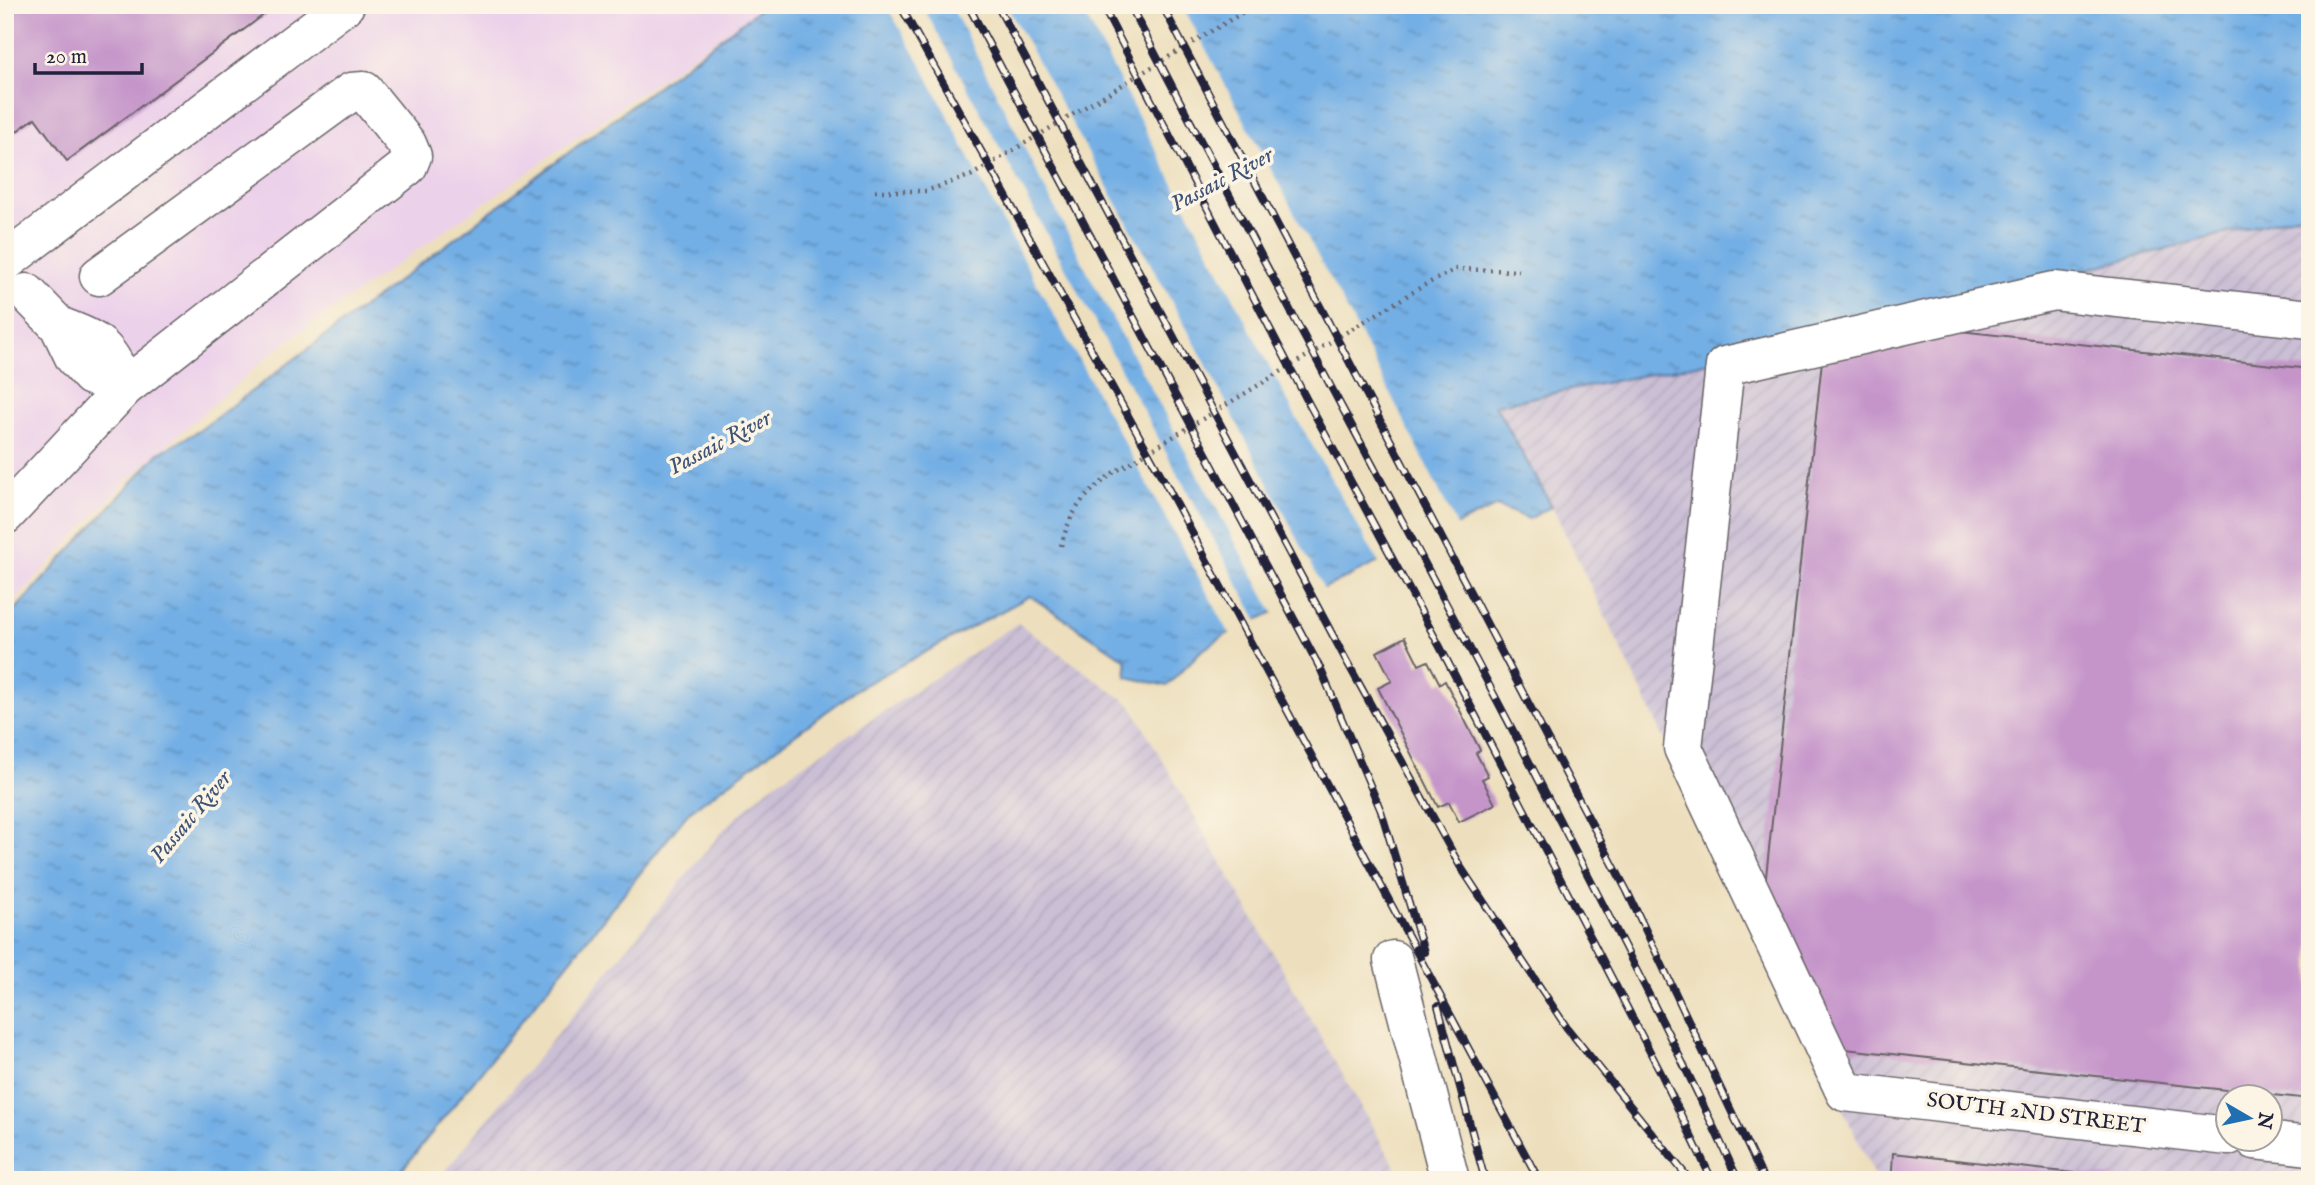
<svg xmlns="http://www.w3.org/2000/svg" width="2315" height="1185" font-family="'IM FELL English',serif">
	<defs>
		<pattern id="industrial-furrows" width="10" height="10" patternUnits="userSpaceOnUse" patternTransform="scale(1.75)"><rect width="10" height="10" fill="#cbbfd5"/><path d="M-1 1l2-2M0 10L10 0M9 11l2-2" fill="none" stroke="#aea4b8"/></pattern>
		<pattern id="water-ripples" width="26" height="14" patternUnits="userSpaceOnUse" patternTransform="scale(1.75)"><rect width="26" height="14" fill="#73afe5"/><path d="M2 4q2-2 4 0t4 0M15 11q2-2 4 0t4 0" fill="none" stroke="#5e8ebb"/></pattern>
	</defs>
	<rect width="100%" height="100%" fill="#fcf5e5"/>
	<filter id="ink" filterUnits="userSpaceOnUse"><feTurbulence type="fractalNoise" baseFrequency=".0143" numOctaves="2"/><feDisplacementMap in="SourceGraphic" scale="14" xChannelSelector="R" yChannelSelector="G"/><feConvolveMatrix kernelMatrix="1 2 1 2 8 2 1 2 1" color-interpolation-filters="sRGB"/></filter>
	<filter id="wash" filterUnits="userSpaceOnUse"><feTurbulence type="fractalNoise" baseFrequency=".00686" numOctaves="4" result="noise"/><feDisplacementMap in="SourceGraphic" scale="28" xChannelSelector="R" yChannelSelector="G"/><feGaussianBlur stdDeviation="1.57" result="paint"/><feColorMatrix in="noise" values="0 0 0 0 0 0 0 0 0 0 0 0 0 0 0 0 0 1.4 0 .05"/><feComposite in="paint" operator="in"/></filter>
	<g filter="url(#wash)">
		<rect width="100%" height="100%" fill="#eddfbd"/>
		<path fill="#ecd1ea" d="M5,5H765L274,351L126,481L5,612Z"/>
		<path fill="url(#industrial-furrows)" fill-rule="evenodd" d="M2310,212V1180H1877L1552,506L1494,405L1779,348ZM2228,1098H2270V1140H2228Z
			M1018,623L1131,705L1403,1180H438L724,829L768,788Z"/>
		<path fill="url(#water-ripples)" stroke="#4a6890" stroke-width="2" d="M765,5H2310V212L1779,348L1495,405L1552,506L1529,519L1497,506L1225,635L1200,652L1167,686L1127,677L1126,660L1030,596L860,687L689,812L394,1180H5V621L159,453L200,430Z"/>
		<path fill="#eddfbd" d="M886,5H922L1259,623L1231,636L1001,219L921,64Z
			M951,5H1006L1198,349L1325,591L1275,615L1096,288Z
			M1080,5H1182L1362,338L1458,528L1380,565L1295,415Z"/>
		<g id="blocks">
			<path fill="#c595ca" d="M5,5H277L67,161L35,118L5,140Z
				M1923,327L2310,369V1099L1836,1048L1764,895L1823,352Z
				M1405,637L1419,665L1428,661L1440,684L1445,681L1480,750L1476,753L1488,776L1482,779L1495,804L1459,822L1449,802L1438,807L1378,688L1392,681L1377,652Z
				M1893,1153L2118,1178V1180H1896L1892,1170Z"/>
		</g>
	</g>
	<g filter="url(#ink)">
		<use href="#blocks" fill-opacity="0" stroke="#696468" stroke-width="2"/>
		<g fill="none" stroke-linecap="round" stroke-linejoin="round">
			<g stroke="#696468" stroke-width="41">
				<path id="minor" d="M5,262L345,5
					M27,293L59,326L74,357L91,376L125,387
					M59,326C101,342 107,345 125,387
					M5,515L125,387L408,166L412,156L407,144L364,91L351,92L99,276
					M1393,960L1450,1180
					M2228,1136L1845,1092L1683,748L1725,366L2054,291L2310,319
					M2255,1140L2310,1146"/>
			</g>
			<path stroke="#696468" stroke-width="4.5" stroke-dasharray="2 5" stroke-linecap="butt" d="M875,191H926L972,175L1255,5
				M1061,546C1072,507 1082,498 1113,473L1423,286L1456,269L1519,271"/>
			<use href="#minor" stroke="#fff" stroke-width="38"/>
			<g stroke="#22223b" stroke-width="8">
				<path id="rail" d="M900,5L1162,477L1539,1180
					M968,5L1321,670L1381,811L1424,952
					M997,5L1346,660L1460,866L1567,1028L1690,1180
					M1102,5L1309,404L1439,645L1660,1071L1712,1180
					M1130,5C1272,281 1422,553 1564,829C1624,945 1684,1061 1738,1180
					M1162,5L1627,891L1764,1180
					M1438,1006L1485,1180"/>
			</g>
			<use href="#rail" stroke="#fcf5e5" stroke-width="5" stroke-dasharray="16" stroke-linecap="butt"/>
		</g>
	</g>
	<g text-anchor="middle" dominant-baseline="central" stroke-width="7" stroke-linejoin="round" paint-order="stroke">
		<g font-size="21" fill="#22223b" stroke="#fcf5e5">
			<text transform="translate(2036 1114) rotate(7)">SOUTH 2ND STREET</text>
		</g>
		<g font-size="23" font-style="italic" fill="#3e5376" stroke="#fcf5e5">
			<text transform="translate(1222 180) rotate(-28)">Passaic River</text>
			<text transform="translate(720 443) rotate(-28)">Passaic River</text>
			<text transform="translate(191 817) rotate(-50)">Passaic River</text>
		</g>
	</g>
	<rect width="2315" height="1185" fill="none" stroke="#fcf5e5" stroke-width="28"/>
	<g transform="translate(2249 1118) rotate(99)"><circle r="33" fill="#fcf5e5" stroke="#a5a1a1" stroke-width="2"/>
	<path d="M0-5L12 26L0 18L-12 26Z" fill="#1f6fb2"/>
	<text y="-10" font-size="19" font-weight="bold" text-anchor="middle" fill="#22223b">N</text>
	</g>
	<path d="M35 63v10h107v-10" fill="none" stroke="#22223b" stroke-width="3.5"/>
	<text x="46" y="63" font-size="21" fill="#22223b" stroke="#fcf5e5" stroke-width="5" paint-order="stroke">20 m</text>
</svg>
